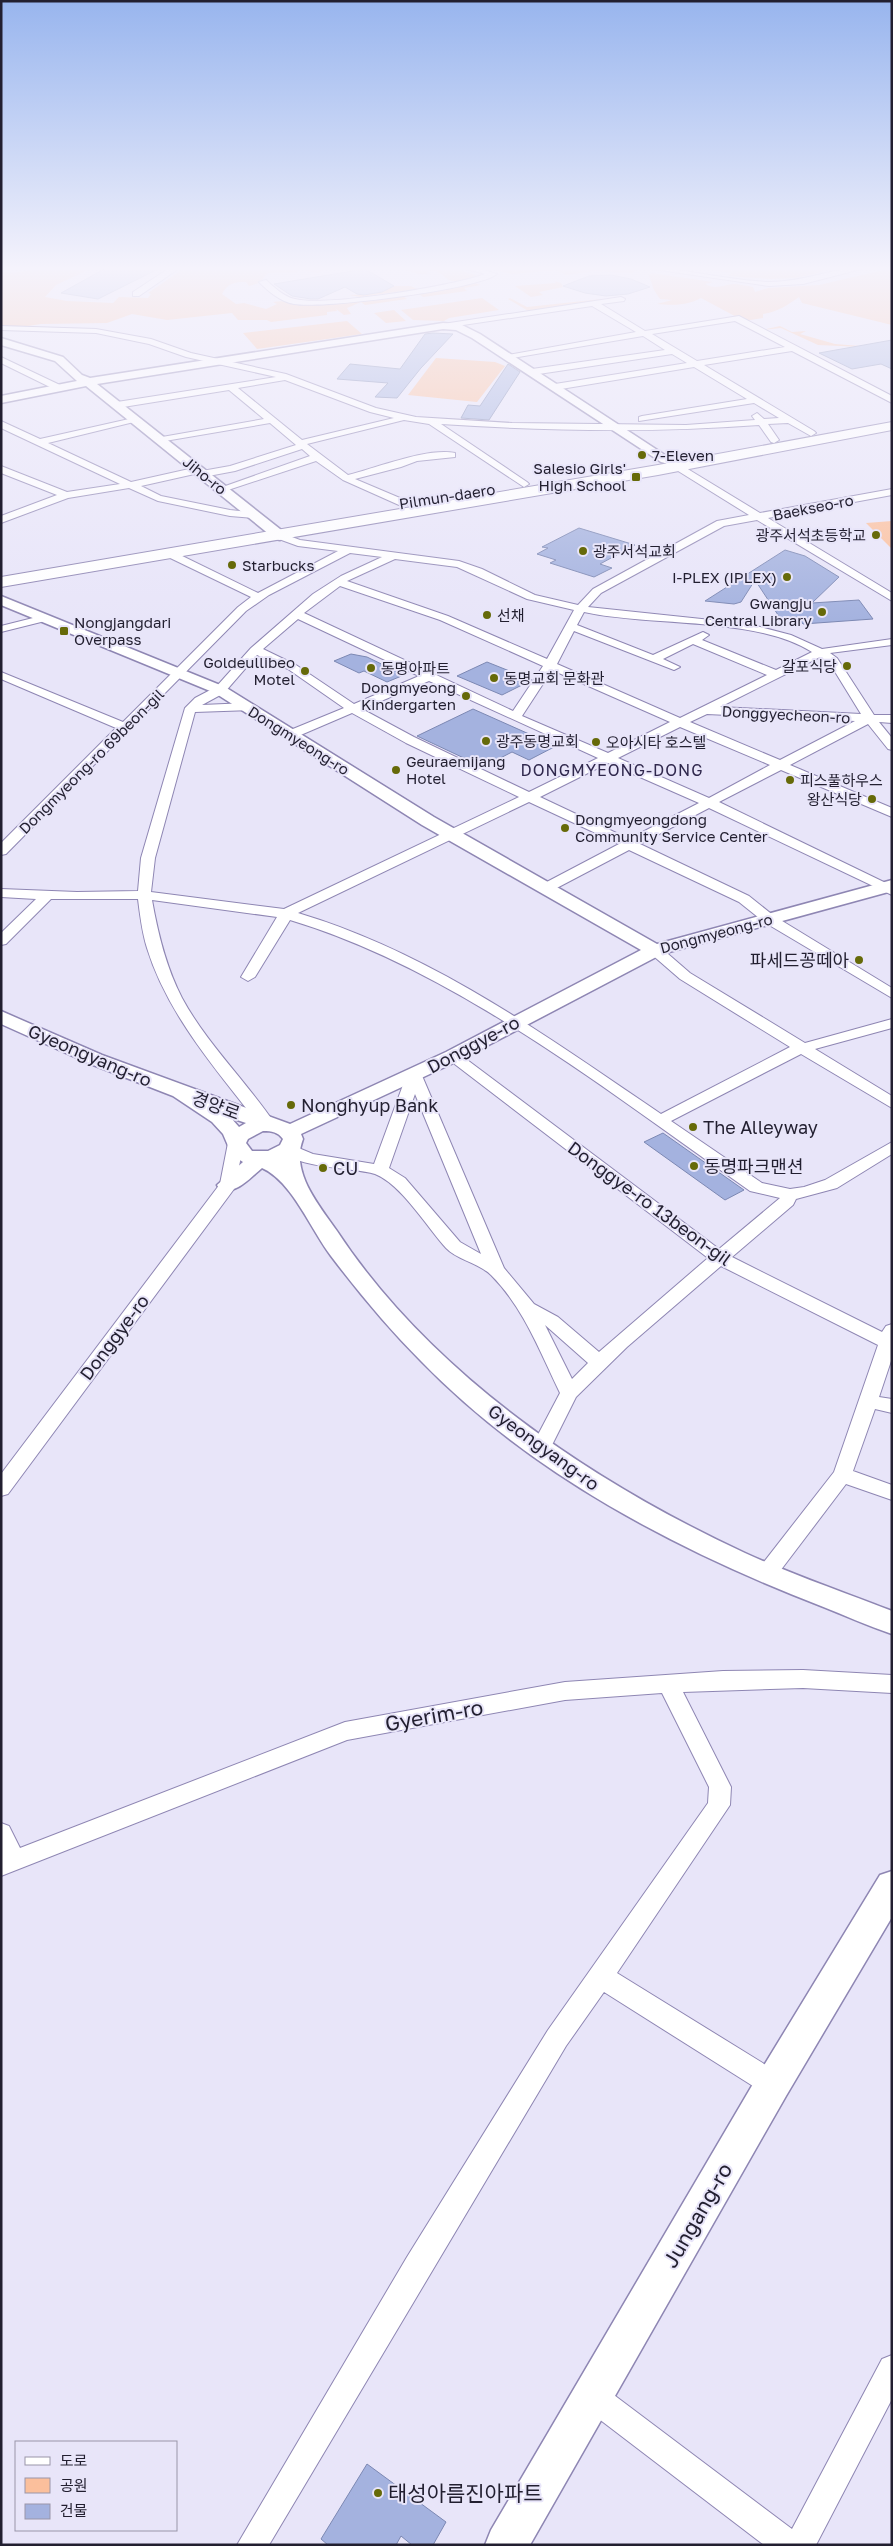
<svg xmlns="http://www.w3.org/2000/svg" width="893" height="2546" font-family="'Golos Text','Noto Sans KR',sans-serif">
	<rect width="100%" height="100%" fill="#e8e5f9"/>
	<path fill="#fbbf9c" d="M36,267H94L56,285L45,297L67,301L113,303L119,297L148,298L151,294L148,293L186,267H332L317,273L295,268L298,272L268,273L259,283L249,286L246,282C234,282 228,283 222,294L236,304L244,303L266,309L277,304L273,302C286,299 300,305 314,305C346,305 378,297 410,293L414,295L404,297L407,299L365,305L361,302L347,308L351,314L344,315L336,309L337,311L327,312V315L271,322L267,320H238L232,313L167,320L132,314L107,323L41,324L15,328L1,327V271L9,273L35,270Z
		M406,267H449L479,276C471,279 454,285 446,278C440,273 438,271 429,270L427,273L432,274H418L403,269Z
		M478,267H619L636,270L632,273L595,271L566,275L556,270L513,274Z
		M691,267H832C800,283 763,279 729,276L731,273Z
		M892,268V325L802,303L799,297C789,304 778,312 763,314V318L744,321L701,298C690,304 679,306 657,304L672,300L660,299L654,290L649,276L651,273L713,282L705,284C715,290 723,285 733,284C739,284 747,286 753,287L755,292L768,288L819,285Z
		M554,281L561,283L563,287L539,292L543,295L531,297L515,286L556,283Z
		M475,283L481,285L464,288L467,291L423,297L416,292Z
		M392,286H411L417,289L360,297L349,295L375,294Z
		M482,298L499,310L449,318L444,321L413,320L401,310Z
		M510,298L527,307L602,299L605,301L530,312L508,299Z
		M394,310L406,321L386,323L374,313Z
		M347,321L362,334L257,349L243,333Z
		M780,326L792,332L806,331L800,334L835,344L885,348L818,345L781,328L762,330Z
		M436,358L495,362L505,366L477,402L408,395Z
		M892,521V549L866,523Z"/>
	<path fill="#a4b2df" stroke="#7c88b3" d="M108,267H162L98,299L61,293Z
		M365,269L394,286L382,292L364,295L357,294L345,287L318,299H311L292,296L274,284Z
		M611,275L631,279L650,287L628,294L606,296L585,293L563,286L589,276Z
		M433,333L453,334L421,368L397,398L375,397L388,383L337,379L350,364L400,369L425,334Z
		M892,340V369L881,364L852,369L819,353Z
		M508,364L520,372L489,420L461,418L468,405L480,406Z
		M579,528L635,545L600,564L612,568L594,577L550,563L556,560L537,554L548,548L542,547Z
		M785,550L805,556L839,577L812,603L859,600L873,619L803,624L800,620L782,621L755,580L741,602L734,604L705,601Z
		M351,654L367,657L404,675L387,682L364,671L359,673L334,661Z
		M487,662L532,680L502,695L457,676Z
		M473,709L556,746L529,760L512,752L483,767L417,736Z
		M663,1133L744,1190L725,1200L644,1142Z
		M367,2464L446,2522L433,2545H412L401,2536L396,2545H328L321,2539Z"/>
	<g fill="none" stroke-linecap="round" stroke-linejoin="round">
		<g stroke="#8e86b3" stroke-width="2">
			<path id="minor" d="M171,267H181L139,296H133V292Z
				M459,267H474L497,274C477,290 322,309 294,304C281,302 268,291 259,282L266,280C274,287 284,297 295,299C325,307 454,286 485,274Z
				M639,267C683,267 726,281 770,282C804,282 835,267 869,267L803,284L769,286Z
				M621,297L625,299L624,301L601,304L645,331L739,316L892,396V403L792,351L704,365L814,431L816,433L811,436L788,423L768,424L779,440L774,443L771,442L759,425C653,433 547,431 441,424L527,482L529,484L524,487L429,424L404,420L307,444L348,475C376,468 428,447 455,453V457L417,461L401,467L355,479L407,501V505H399L343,480L316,461L225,491L217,489L310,456L302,449L235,471L203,477L200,476L199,473L141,486L161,496L230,510L258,513V517L254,518L230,516L158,501L129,488L68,498L1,523V516L57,495L1,473V466L67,492L120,484L1,428V421L40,439L138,417V421L48,443L131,482L198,467L201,468L202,471L230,466L296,445L270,423L159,442V438L162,437L264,419L229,390L117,408L112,405L117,402L276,377L186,357L149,344L96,333L1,330V326L96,329L151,339L191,353L286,374L376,408L416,417L512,423L686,425L755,420L752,416L757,413L764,419L779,418L754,403L639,421V417L642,416L747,399L694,367L555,390L551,387L555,384L687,363L672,354L532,375L528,372L532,369L665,350L643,336L507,359L503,356L636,332L592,306L443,328L439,326L443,324ZM735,321L785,347L697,361L652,334ZM285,380L370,412L394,418L302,440L238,388Z
				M1,357L62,386L63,388L56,390L1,363Z
				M662,457H668L760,513L892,489V495L768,518L892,593V601L757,520L724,526L601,593L588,607L749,624L791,635L822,649L892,639V645L830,653L837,658L874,715H892V723L879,722L892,738V750L888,749L868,724L790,765L892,808V817L781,770L719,802L892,886V895L709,808L640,844L749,896L774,916L892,988V998L764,922L739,902L629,850L551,891H541L539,888L541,885L619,844L529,802L298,913C432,953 546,1036 661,1114L790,1047L680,979L650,953L648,950L650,947H660L690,973L805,1043L892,1019V1028L815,1049L892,1096V1108L801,1054L671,1121L762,1183L790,1189L804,1187L825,1180L892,1142V1154L837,1188L796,1199L793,1205L732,1257L882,1332L886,1326L892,1324V1358L879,1397L892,1399V1413L875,1409L853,1471L892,1485V1500L846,1484L774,1579L767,1581L760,1579L757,1573L760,1567L834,1472L878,1345L721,1266L627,1347L576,1397L548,1453L541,1455L534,1453L531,1448L560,1393C540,1352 524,1308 491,1275C479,1263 457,1260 446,1248C427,1227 401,1184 375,1174C353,1167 294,1169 281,1149L283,1145L289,1144L313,1154L374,1164L407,1074L415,1069L420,1071L504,1268L534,1304L558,1317L599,1352L708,1258L448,1059L445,1056L448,1053H458L719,1249L780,1198L750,1191C608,1092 456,970 290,920L255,977L248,981L241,977L277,917L152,900C158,934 166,967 182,998C207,1044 246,1081 275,1124L267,1129L261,1127C219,1073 168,1016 147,948C142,932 140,915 138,899H51L6,944L1,945V933L36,899L1,897V889L77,892L138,891L141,858L185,708L195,698L216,687L251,648L313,594L341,576L382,557L350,553L269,595L246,611L6,854L1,855V843L116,728L1,679V672L123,722L238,607L251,597L164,555V551H172L258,593L338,551L298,546L276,538V534H284L300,540L459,561L482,569L535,595L578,605L593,589L717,521L749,515L662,461ZM395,559L457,567L527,599L574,610L547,659L448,616L347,581ZM340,586L440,620L543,666L513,711L304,613ZM584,612C652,627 754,616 812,652L776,670L702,640L709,635L703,632L653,655L577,625ZM298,619L419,676L354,704L296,665L263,649ZM574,631L674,670L680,667L663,659L693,644L767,675L680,718L557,664ZM257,655L288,669L344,708L288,731L286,734L288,737H296L352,713L406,743L519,797L284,909L151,892L155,858L195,712L252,710V704L248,703L202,705L224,693ZM820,657L829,662L861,714L720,707ZM552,670L670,722L608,753L522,716ZM429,681L598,758L529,792L414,737L362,709ZM707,714L855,721L780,760L690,722ZM680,727L770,765L709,798L618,758ZM608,763L699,803L629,839L540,797ZM415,1094L481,1254L460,1242L405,1178L389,1168ZM545,1325L588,1363L572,1379Z
				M45,615L51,618L49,620L1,632V626Z
				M236,1138L244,1143L234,1189L8,1494L1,1496V1474L220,1184L228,1143Z
				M803,1670L892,1675V1693L803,1688L683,1692L731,1787L730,1805L617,1973L782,2075L786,2084L782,2093L773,2096L764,2093L604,1992L566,2046L269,2545H237L407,2257L548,2030L708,1803L709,1787L662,1693L565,1700L347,1740L1,1876V1823L9,1826L20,1848L345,1722L565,1682L723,1671Z
				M892,2355V2399L816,2545H764L582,2406L578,2396L582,2386L592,2382L602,2386L792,2529L882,2359Z"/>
		</g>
		<g stroke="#8e86b3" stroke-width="3">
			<path id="tertiary" d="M443,323L462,325L480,334L671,459L665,463L661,462L472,338L456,330L443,329L97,384L285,533L287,536L280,540L275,539L86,386L1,403V396L77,381L55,361L1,345V338L63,357L82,375L90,378Z
				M1,596L225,687L434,817L657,944L892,880V891L662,954L460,1060L301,1134L303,1139C290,1172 319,1205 337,1231C431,1374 592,1482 745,1553C793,1575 843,1592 892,1611V1634C868,1626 844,1615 821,1606C676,1550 531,1474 422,1362C389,1329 359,1293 331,1256C311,1230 292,1181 262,1168C250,1178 237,1194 220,1190L217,1185L243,1162L232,1155L223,1134L212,1122L173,1096L88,1063L1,1024V1011L102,1055L290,1124L446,1052L641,950L422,825L215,693L1,605ZM231,1118L246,1123L239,1127ZM263,1131C272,1131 278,1132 283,1139L280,1145L268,1151H252L246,1143L248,1139Z"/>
		</g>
		<g stroke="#8e86b3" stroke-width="3">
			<path id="secondary" d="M892,1871V1917L786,2096L530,2545H485L491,2530L760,2072L880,1875Z"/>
		</g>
		<g stroke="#8e86b3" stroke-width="2">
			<path id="primary" d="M892,422V430L658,475L1,587V577L658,465Z"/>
		</g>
		<use href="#minor" fill="#fff" fill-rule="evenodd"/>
		<use href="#tertiary" fill="#fff" fill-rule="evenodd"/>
		<use href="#secondary" fill="#fff" fill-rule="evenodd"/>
		<use href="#primary" fill="#fff" fill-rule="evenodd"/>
	</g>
	<linearGradient id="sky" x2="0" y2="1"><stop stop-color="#98b5ee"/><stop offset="0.43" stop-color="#f5f3fc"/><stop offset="1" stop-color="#f5f3fc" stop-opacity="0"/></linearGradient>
	<rect width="893" height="624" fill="url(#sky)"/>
	<g fill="#666a09" stroke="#e8e5f9" stroke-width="2">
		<circle cx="642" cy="455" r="5"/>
		<rect x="631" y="472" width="10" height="10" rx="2.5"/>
		<circle cx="876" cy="535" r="5"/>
		<circle cx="583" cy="551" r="5"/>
		<circle cx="232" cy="565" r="5"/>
		<circle cx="787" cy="577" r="5"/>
		<circle cx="822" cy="612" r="5"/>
		<circle cx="487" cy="615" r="5"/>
		<rect x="59" y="626" width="10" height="10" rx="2.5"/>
		<circle cx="847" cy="666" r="5"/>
		<circle cx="371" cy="668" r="5"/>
		<circle cx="305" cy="671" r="5"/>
		<circle cx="494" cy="678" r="5"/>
		<circle cx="466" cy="696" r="5"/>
		<circle cx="486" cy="741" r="5"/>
		<circle cx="596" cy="742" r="5"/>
		<circle cx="396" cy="770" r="5"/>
		<circle cx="790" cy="780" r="5"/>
		<circle cx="872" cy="799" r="5"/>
		<circle cx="565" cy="828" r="5"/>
		<circle cx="859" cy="960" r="5"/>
		<circle cx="291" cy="1105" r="5"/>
		<circle cx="693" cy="1127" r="5"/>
		<circle cx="694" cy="1166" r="5"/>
		<circle cx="323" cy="1168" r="5"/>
		<circle cx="378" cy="2493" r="5"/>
	</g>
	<g text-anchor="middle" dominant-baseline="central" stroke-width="4" stroke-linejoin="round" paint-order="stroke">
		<g font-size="15" fill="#221f30" stroke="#e8e5f9" text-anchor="start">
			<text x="652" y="455">7-Eleven</text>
			<text x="626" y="468" text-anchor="end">Salesio Girls'<tspan x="626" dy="17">High School</tspan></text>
			<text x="866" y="535" text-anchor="end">광주서석초등학교</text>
			<text x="593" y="551">광주서석교회</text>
			<text x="242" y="565">Starbucks</text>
			<text x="777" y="577" text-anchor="end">I-PLEX (IPLEX)</text>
			<text x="812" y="603" text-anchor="end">Gwangju<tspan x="812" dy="17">Central Library</tspan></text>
			<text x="497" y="615">선채</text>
			<text x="74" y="622">Nongjangdari<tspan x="74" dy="17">Overpass</tspan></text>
			<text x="295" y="662" text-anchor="end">Goldeullibeo<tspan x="295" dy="17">Motel</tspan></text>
			<text x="837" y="666" text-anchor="end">갈포식당</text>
			<text x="381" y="668">동명아파트</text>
			<text x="504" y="678">동명교회 문화관</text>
			<text x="456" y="687" text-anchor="end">Dongmyeong<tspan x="456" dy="17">Kindergarten</tspan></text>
			<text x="496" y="741">광주동명교회</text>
			<text x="606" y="742">오아시타 호스텔</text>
			<text x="406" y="761">Geuraemijang<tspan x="406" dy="17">Hotel</tspan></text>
			<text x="800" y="780">피스풀하우스</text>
			<text x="862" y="799" text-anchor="end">왕산식당</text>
			<text x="575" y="819">Dongmyeongdong<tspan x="575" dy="17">Community Service Center</tspan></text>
		</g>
		<g font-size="15" fill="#221f30" stroke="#e8e5f9">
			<text transform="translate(205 475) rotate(39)">Jiho-ro</text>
			<text transform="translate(447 496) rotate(-9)">Pilmun-daero</text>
			<text transform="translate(813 507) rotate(-11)">Baekseo-ro</text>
			<text transform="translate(786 714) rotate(3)">Donggyecheon-ro</text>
			<text transform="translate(299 740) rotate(32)">Dongmyeong-ro</text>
			<text transform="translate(91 761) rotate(-45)">Dongmyeong-ro 69beon-gil</text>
			<text transform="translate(716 933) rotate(-15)">Dongmyeong-ro</text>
		</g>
		<g font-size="16" letter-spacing="1" fill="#30284d" stroke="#e8e5f9">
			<text x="612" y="770">DONGMYEONG-DONG</text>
		</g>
		<g font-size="18" fill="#221f30" stroke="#e8e5f9" text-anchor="start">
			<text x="849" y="960" text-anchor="end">파세드꽁떼아</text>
			<text x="301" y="1105">Nonghyup Bank</text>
			<text x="703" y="1127">The Alleyway</text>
			<text x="704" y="1166">동명파크맨션</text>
			<text x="333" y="1168">CU</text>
		</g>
		<g font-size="18" fill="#221f30" stroke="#e8e5f9">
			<text transform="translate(473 1044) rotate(-28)">Donggye-ro</text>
			<text transform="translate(90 1055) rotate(23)">Gyeongyang-ro</text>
			<text transform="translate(216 1105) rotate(20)">경양로</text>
			<text transform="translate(650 1203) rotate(36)">Donggye-ro 13beon-gil</text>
			<text transform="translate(114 1337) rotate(-53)">Donggye-ro</text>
			<text transform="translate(544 1447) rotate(36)">Gyeongyang-ro</text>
		</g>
		<g font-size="21" fill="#221f30" stroke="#e8e5f9">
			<text transform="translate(434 1715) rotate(-10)">Gyerim-ro</text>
			<text transform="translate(697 2215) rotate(-60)">Jungang-ro</text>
		</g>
		<g font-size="21" fill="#221f30" stroke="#e8e5f9" text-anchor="start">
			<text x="388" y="2493">태성아름진아파트</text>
		</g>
	</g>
	<rect width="893" height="2546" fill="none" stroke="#221f30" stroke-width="5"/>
	<rect x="15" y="2441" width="162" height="90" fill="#e8e5f9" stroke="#9996a9"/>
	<rect x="25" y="2457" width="25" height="8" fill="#ffffff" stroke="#9996a9"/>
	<text x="60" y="2466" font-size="15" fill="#221f30">도로</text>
	<rect x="25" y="2478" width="25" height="15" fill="#fbbf9c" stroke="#9996a9"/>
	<text x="60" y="2491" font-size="15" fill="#221f30">공원</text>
	<rect x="25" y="2504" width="25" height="15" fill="#a4b2df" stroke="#9996a9"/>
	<text x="60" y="2516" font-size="15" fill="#221f30">건물</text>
</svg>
